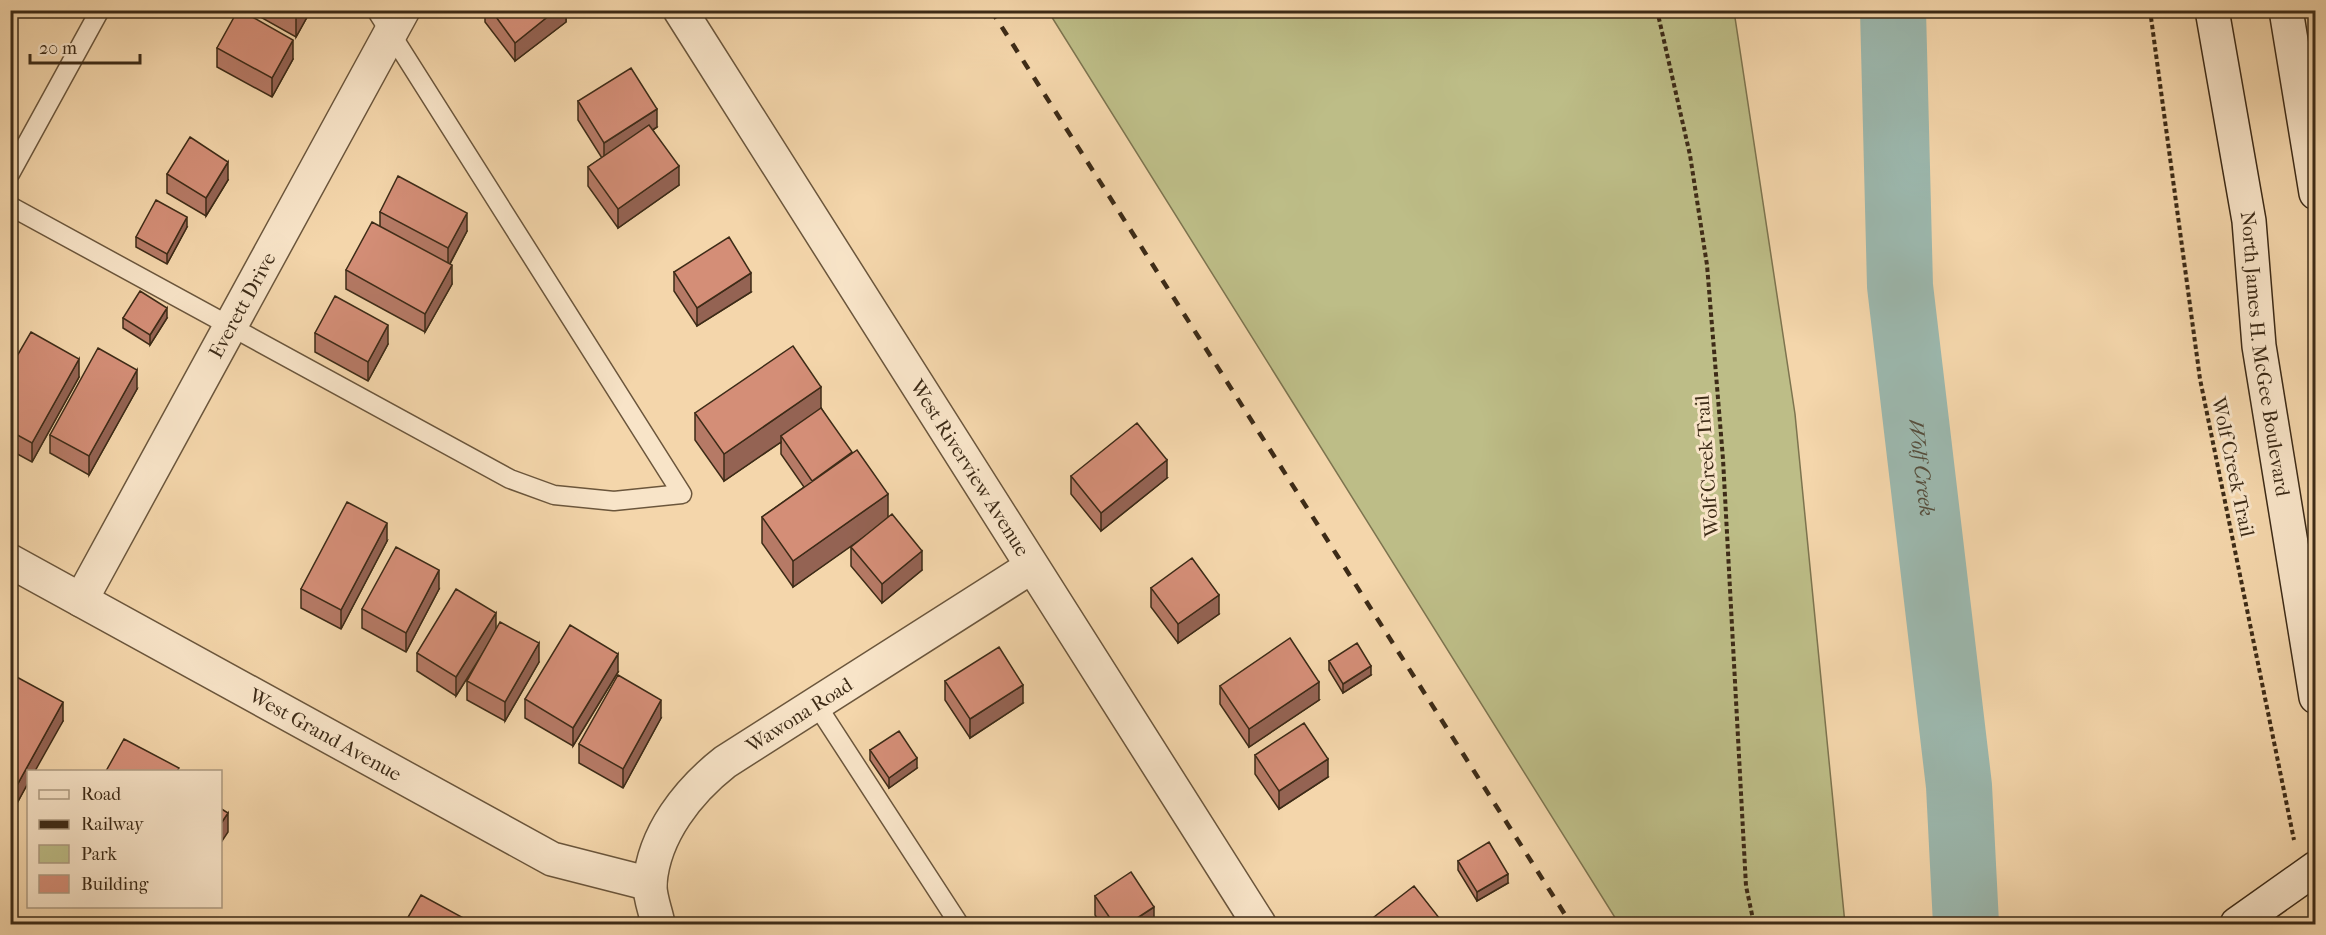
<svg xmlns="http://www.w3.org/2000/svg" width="2326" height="935" font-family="'IM FELL French Canon',serif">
	<rect width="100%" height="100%" fill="#f4d6ab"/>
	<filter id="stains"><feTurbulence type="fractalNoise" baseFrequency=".00333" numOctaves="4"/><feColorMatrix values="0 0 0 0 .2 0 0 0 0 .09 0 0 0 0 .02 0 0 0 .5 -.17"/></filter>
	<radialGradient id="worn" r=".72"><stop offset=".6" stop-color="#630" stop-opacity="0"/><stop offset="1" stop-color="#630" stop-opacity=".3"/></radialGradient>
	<path fill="#bdbd87" stroke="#7d744f" stroke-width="1.5" d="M1048,11H1734L1795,414L1845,924H1619Z"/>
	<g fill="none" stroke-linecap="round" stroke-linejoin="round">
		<path stroke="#9cb8ae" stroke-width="66" id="s1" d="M1893,10L1900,286L1959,786L1966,924"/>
		<g stroke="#6b563c" stroke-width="21">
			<path id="service" d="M10,174L100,10
				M10,206L510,479L554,495L614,501L682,494L376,10
				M816,704L959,924"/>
		</g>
		<g stroke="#6b563c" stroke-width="36">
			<g id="minor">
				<path id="s2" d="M81,600L403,10"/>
			</g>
		</g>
		<g stroke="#6b563c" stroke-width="36">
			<g id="tertiary">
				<path id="s3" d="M680,10L1259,924"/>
				<path id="s4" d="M10,561L552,859L650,884"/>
				<path id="s5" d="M658,924C656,912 649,896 650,883C654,834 688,791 725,762L1031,567"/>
			</g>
		</g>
		<g stroke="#3d2b17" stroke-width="36">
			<g id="secondary">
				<path id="s6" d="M2212,10L2249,221L2259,346L2316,697"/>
				<path d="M2286,10L2316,193"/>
				<path d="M2237,924L2316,868"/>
			</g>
		</g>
		<path stroke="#3d2b17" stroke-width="4" stroke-dasharray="4.5 3" stroke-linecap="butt" d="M1657,10L1690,155L1707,265L1723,459L1746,886L1754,924
			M2150,10L2200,379L2294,840
			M2312,914L2314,924"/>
		<use href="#service" stroke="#f8e4c8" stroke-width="18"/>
		<use href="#minor" stroke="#f8e4c8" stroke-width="33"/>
		<use href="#tertiary" stroke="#f8e4c8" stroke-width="33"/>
		<use href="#secondary" stroke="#f8e4c8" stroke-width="33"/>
		<path stroke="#3d2b17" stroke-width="4.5" stroke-dasharray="10 10" stroke-linecap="butt" d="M991,10L1571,924"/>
	</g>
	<path fill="#b67a66" stroke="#3d2b17" stroke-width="1.5" d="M248,10H311L296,37Z
		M485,10H566V22L515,61L485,22Z
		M217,48L293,59L272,97L217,67Z
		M578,101L657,127L653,130L679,185L618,228L588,186V167L602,158L578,120Z
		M167,174L228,180L206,216L167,193Z
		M380,212L467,231L450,264L452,284L425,332L346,289V270L380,226Z
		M187,227L167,264L136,247V237Z
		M674,272L751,292L697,326L674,291Z
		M123,318H167L150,345L123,328Z
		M315,333L388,344L368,381L315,352Z
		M10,368L79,377L32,462L10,450Z
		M137,389L89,475L50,453V435Z
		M821,408L888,517L922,570L882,603L851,566V547L859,540L793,587L762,543V517L804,487L781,454V442L724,481L695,440V413Z
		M1071,476L1167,478L1101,531L1071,494Z
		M387,541L341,629L301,608V589Z
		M1151,588L1219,614L1178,643L1151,607Z
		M439,589L406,652L362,628V609Z
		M496,630L539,662L505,721L467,700V681L482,654L456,696L417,671V653Z
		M1329,661L1371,675L1343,693L1329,670Z
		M618,672L573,746L525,718V699Z
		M10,680L63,721L28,771V783L16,805L10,802Z
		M945,681L1023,703L970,738L945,700Z
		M1220,686L1319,700L1249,747L1220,704Z
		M661,718L623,788L579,763V744Z
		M870,750L917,768L889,788L870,760Z
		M1255,755L1328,777L1279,809L1255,774Z
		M1458,861L1508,883L1477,901L1458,870Z
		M1095,896L1154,924H1101L1095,915Z"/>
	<path fill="#946353" stroke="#3d2b17" stroke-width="1.5" d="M296,10H311L296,37Z
		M556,10H566V22L515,61V43Z
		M293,40V59L272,97V78Z
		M657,109V127L604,162V143Z
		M228,162V180L206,216V198Z
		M679,166V185L618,228V209Z
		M467,213V231L448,267V248Z
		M187,217V227L167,264V254Z
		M452,265V284L425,332V314Z
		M751,273V292L697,326V308Z
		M167,308V318L150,345V335Z
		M388,325V344L368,381V362Z
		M79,359V377L32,462V443Z
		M137,370V389L89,475V456Z
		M821,387V414L781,436V442L724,481V454Z
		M1167,460V478L1101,531V513Z
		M888,494V520L793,587V561Z
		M387,523V541L341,629V610Z
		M922,551V570L882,603V584Z
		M439,570V589L406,652V633Z
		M1219,595V614L1178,643V624Z
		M496,613V632L456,696V677Z
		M539,643V662L505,721V702Z
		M618,654V672L573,746V728Z
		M1371,666V675L1343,693V684Z
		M1319,682V700L1249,747V729Z
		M1023,685V703L970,738V719Z
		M661,700V718L623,788V769Z
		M63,702V721L35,771H28V783L16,805V787Z
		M917,758V768L889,788V778Z
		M1328,759V777L1279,809V791Z
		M228,813V832L220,844V825Z
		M1508,874V883L1477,901V892Z
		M1154,907V924H1128Z
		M1440,919V924H1433Z"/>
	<path fill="#d48e77" stroke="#3d2b17" stroke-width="1.5" d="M238,10H240L293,40L272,78L217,48Z
		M491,10H556L515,43Z
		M631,68L657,109L604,143L578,101Z
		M649,125L679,166L618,209L588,167Z
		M190,137L228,162L206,198L167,174Z
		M398,176L467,213L448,248L380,212Z
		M156,200L187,217L167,254L136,237Z
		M372,222L452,265L425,314L346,270Z
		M729,237L751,273L697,308L674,272Z
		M140,291L167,308L150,335L123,318Z
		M335,296L388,325L368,362L315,333Z
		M31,332L79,359L32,443L10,431V368Z
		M793,346L821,387L724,454L695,413Z
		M98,348L137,370L89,456L50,435Z
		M821,408L852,452L812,481L781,436Z
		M1137,423L1167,460L1101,513L1071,476Z
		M857,450L888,494L793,561L762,517Z
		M347,502L387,523L341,610L301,589Z
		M892,514L922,551L882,584L851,547Z
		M396,547L439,570L406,633L362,609Z
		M1192,558L1219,595L1178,624L1151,588Z
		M456,589L496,613L456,677L417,653Z
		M500,622L539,643L505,702L467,681Z
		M570,625L618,654L573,728L525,699Z
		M1290,638L1319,682L1249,729L1220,686Z
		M1357,643L1371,666L1343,684L1329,661Z
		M999,647L1023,685L970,719L945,681Z
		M13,675L63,702L16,787L10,784V680Z
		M618,675L661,700L623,769L579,744Z
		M1304,723L1328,759L1279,791L1255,755Z
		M899,731L917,758L889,778L870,750Z
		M124,739L179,768L177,771H106Z
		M220,808L228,813L220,825Z
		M1489,842L1508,874L1477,892L1458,861Z
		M1131,872L1154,907L1128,924H1114L1095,896Z
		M1414,886L1440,919L1433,924H1365Z
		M421,895L469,921L468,924H404Z"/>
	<g text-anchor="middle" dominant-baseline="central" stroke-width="6" stroke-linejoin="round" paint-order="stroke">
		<g font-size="20" fill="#3d2b17" stroke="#f8e4c8">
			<text stroke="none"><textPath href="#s2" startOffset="336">Everett Drive</textPath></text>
			<text stroke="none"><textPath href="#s6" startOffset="348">North James H. McGee Boulevard</textPath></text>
			<text transform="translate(1707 466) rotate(-94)">Wolf Creek Trail</text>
			<text transform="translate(2233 467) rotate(78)">Wolf Creek Trail</text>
			<text stroke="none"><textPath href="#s3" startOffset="542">West Riverview Avenue</textPath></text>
			<text stroke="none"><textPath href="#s5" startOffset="276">Wawona Road</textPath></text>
			<text stroke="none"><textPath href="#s4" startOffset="360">West Grand Avenue</textPath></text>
		</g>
		<g font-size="21" font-style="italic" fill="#554e3d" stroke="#f8e4c8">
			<text stroke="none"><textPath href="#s1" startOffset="459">Wolf Creek</textPath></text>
		</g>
	</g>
	<rect width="2326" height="935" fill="none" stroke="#f4d6ab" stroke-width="36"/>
	<rect x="12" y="12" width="2302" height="911" fill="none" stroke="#3d2b17" stroke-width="3"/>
	<rect x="18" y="18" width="2290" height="899" fill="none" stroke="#3d2b17" stroke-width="1.5"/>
	<rect x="27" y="770" width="195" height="138" fill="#f8e4c8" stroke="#ad9a81" stroke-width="1.5"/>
	<rect x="39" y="790" width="30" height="9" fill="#f8e4c8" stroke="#ad9a81" stroke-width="1.5"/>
	<text x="81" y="800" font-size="18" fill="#3d2b17">Road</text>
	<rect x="39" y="820" width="30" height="9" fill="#3d2b17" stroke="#ad9a81" stroke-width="1.5"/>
	<text x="81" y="830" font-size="18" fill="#3d2b17">Railway</text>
	<rect x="39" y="845" width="30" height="18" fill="#bdbd87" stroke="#ad9a81" stroke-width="1.5"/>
	<text x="81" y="860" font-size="18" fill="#3d2b17">Park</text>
	<rect x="39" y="875" width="30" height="18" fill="#d48e77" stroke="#ad9a81" stroke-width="1.5"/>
	<text x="81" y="890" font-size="18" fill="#3d2b17">Building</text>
	<path d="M30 54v9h110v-9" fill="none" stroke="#3d2b17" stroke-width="3"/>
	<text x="39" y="54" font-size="18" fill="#3d2b17" stroke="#f8e4c8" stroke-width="4.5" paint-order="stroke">20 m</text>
	<rect width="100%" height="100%" filter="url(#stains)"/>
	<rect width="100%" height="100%" fill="url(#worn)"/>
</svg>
